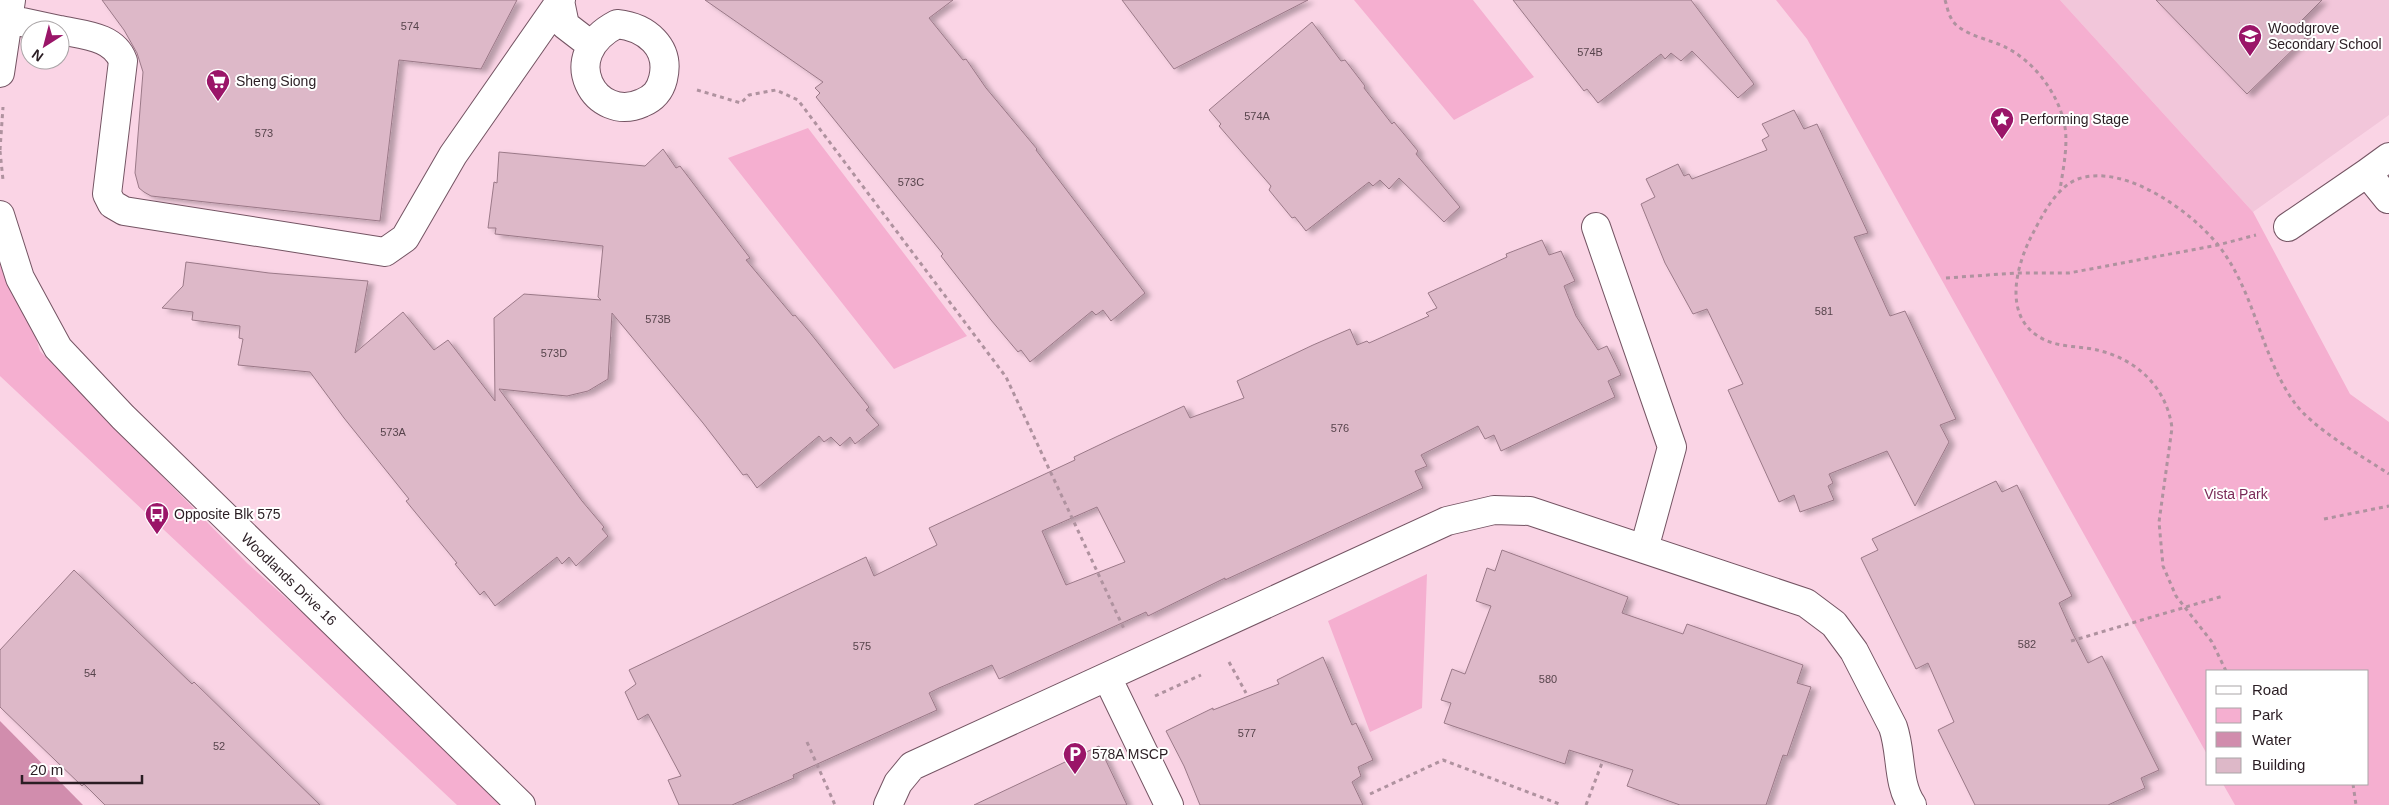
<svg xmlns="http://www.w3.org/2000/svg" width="2389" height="805" font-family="Arial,sans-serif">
	<defs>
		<filter id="shadow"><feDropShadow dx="5.5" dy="3" stdDeviation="2.5" flood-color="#0004"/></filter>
	</defs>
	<rect width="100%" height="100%" fill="#fad4e5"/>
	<path fill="#f2c6da" d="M2060,0H2389V115L2253,212Z"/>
	<path fill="#f5afd0" d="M1354,0H1473L1534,77L1454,120Z
		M1776,0H2060L2253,212L2350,394L2389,422V805H2235L2223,784H2368V671H2208V756L1807,39Z
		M808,128L967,336L894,369L728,158Z
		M0,222L40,351L247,563L516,805H457L0,376Z
		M1427,574L1422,708L1370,732L1328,621Z"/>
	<path fill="#d18dad" d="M0,721L83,805H0Z"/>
	<path fill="#ddb8c8" stroke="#9b7988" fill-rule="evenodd" filter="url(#shadow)" d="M102,0H517L481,69L399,60L380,221L151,196L144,192L139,188L135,173L143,72L137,53L124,30Z
		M705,0H953L929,18L963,60L966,59L986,88L1037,149L1036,150L1145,293L1111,321L1103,310L1096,315L1092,311L1030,362L1021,350L1018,352L991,320L941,256L943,254L816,97L820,93L815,88L823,82Z
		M1122,0H1308L1174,69Z
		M1513,0H1691L1754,84L1738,98L1692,51L1681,61L1671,53L1665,59L1661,54L1598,103L1587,89L1584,91Z
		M2156,0H2322L2297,25L2307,36L2247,94Z
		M1312,22L1341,61L1345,60L1365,86L1364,88L1392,124L1394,122L1418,151L1416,154L1460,207L1444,222L1399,178L1389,189L1380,180L1373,186L1369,182L1306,231L1295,217L1292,218L1269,190L1271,186L1219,126L1221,124L1209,110Z
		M1794,110L1804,129L1817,124L1868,233L1854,237L1890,316L1905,311L1956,419L1940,425L1949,442L1915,506L1887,451L1829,474L1833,483L1828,486L1834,500L1800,512L1794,495L1779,502L1728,390L1743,384L1707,309L1693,314L1665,263L1641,204L1655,197L1646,179L1678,164L1684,176L1689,174L1692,179L1767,150L1762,140L1769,136L1762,124Z
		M663,149L676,168L680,166L750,258L746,260L793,316L795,315L811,334L869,407L866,410L879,425L855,444L850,437L840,446L831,437L824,442L819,436L757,488L747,474L743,475L703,423L612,313L608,379L588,391L567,396L499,389L582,501L604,527L602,529L608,536L576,566L569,557L562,564L557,557L495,606L484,591L480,595L455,564L457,563L406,501L409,499L344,418L310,372L238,365L243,339L239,338L240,326L192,320L193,312L162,308L183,286L186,262L269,273L368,281L355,353L403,312L434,350L448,340L495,401L494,318L524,294L601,300L598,297L603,246L495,234L496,228H488L494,182L497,183L499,152L645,166Z
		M1542,240L1549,255L1561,251L1575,281L1564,286L1576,316L1598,350L1607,346L1621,375L1608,381L1615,397L1501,451L1494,435L1485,439L1478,426L1421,455L1427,466L1415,471L1423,488L1400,499L1225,580V578L1148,616L1146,612L999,679L992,665L939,688L929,693L937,710L793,775L794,778L732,805H679L668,780L681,776L648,714L638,720L625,692L636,684L629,670L866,557L874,576L937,545L929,528L1075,460L1074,457L1118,436L1184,406L1190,418L1244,398L1237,381L1313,345L1350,329L1357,345L1367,341L1369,343L1429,316L1426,313L1437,308L1428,293L1507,257L1506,254ZM1097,507L1125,562L1066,585L1042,531Z
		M1996,481L2002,492L2017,485L2072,596L2059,603L2073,634L2088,663L2102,656L2159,770L2141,778L2145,788L2108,805H1975L1938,730L1954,722L1928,663L1916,669L1861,558L1878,550L1872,539Z
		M1502,550L1628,597L1622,613L1683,634L1687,624L1803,665L1797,683L1811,687L1787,756L1783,755L1766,805H1680L1627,786L1633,770L1569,750L1565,764L1444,723L1451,703L1441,700L1452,669L1465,674L1491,606L1476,601L1487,568L1495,571Z
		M74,570L192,684L194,682L320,805H105L84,784L82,786L0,707V650Z
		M1323,657L1352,725L1356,723L1373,760L1358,767L1361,776L1352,782L1363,805H1200L1184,766L1166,731L1213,708V710L1279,684L1277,680Z
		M1099,746L1127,805H974Z"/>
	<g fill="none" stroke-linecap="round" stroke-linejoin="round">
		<g stroke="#745463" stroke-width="30">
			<path id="minor" d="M560,1L565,25L591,45
				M8,19L59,30
				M617,24C646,27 671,47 663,79C660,91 654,98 642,103C596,124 555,56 617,24Z
				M60,30C83,35 114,36 123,61L107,194L112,204L124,211L385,252L405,238L453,155L561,0
				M0,73L11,0
				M2367,173L2389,157
				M0,215L20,278L58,348L123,417L521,805
				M1596,227L1672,447L1644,549
				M2288,227L2367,173L2388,199
				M1107,677L1169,805
				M888,805L898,783L912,766L1447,521L1494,510L1530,511L1806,603L1834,624L1854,651L1893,727C1902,753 1897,783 1912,805"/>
		</g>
		<path stroke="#af929f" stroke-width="3" stroke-dasharray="4 4" stroke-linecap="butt" d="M1945,0C1947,6 1948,13 1951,18C1959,35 1991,39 2007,48C2034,62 2057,92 2064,122C2069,143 2063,169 2060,190
			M697,90L741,103L749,95L776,90L798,100L1006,377L1125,631
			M0,150L3,107
			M0,151L3,180
			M1946,278L2016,273H2069L2218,245L2256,235
			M2324,519L2389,506
			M2071,641L2223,596
			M1229,662L1246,693
			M2226,671L2212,642L2176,596L2163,566L2159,522L2172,428C2167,389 2139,361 2101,351C2084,346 2062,348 2045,340C2002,320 2015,268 2032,235C2042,216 2056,187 2078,179C2126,162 2199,216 2224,253C2256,299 2262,357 2294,402C2312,428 2362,456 2389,474
			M1155,696L1201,675
			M807,742L835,805
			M2353,784L2356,805
			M1370,794L1443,760L1562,805
			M1586,805L1602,763"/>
		<use href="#minor" stroke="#fff" stroke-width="28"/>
	</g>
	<defs>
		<g id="school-pin" transform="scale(1.25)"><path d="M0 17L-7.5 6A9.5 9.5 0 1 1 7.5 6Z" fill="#9a1568" stroke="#fff"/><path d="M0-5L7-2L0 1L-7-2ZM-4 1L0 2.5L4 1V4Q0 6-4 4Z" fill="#fff"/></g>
		<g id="supermarket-pin" transform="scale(1.25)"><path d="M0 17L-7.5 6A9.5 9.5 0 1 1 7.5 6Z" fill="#9a1568" stroke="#fff"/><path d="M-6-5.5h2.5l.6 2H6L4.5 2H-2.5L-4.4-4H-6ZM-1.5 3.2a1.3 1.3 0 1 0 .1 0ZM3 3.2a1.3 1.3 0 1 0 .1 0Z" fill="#fff"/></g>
		<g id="sight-pin" transform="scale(1.25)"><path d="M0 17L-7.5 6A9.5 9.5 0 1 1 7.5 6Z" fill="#9a1568" stroke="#fff"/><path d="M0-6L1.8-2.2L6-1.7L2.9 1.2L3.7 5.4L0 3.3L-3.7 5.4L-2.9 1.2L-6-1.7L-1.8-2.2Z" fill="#fff"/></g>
		<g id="bus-pin" transform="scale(1.25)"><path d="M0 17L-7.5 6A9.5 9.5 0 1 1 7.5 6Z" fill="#9a1568" stroke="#fff"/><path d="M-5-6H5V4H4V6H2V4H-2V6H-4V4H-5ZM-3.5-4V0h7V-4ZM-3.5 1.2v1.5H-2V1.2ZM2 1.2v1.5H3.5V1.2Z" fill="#fff"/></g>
		<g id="parking-pin" transform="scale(1.25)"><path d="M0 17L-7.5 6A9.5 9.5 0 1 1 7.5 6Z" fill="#9a1568" stroke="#fff"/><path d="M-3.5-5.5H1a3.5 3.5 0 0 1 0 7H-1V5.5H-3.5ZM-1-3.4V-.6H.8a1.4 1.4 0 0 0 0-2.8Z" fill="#fff"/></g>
	</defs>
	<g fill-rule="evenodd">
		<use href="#school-pin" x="2250" y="36"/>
		<use href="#supermarket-pin" x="218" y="81"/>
		<use href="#sight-pin" x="2002" y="119"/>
		<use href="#bus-pin" x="157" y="514"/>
		<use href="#parking-pin" x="1075" y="754"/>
	</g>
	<g text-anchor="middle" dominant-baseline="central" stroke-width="4" stroke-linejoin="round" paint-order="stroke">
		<g font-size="11" fill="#57444c">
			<text x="410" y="26">574</text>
			<text x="1590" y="52">574B</text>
			<text x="1257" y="116">574A</text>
			<text x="264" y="133">573</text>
			<text x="911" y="182">573C</text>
			<text x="1824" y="311">581</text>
			<text x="658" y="319">573B</text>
			<text x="554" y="353">573D</text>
			<text x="1340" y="428">576</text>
			<text x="393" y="432">573A</text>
			<text x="2027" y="644">582</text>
			<text x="862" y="646">575</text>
			<text x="90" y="673">54</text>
			<text x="1548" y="679">580</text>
			<text x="1247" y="733">577</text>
			<text x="219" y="746">52</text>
		</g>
		<g font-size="14" fill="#2a1d23" stroke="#fff" text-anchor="start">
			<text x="2268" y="28">Woodgrove<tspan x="2268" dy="16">Secondary School</tspan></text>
			<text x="236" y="81">Sheng Siong</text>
			<text x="2020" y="119">Performing Stage</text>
			<text x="174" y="514">Opposite Blk 575</text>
			<text x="1092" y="754">578A MSCP</text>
		</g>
		<g font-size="14" fill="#7b2b58" stroke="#fff">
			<text x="2236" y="494">Vista Park</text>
		</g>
		<g font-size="14" fill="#2a1d23" stroke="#fff">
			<text transform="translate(289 579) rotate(44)">Woodlands Drive 16</text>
		</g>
	</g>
	<rect x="2206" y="670" width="162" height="115" fill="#ffffff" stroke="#aaa5a7"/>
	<rect x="2216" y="686" width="25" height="8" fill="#ffffff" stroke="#aaa5a7"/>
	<text x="2252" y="695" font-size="15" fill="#2a1d23">Road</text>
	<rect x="2216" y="708" width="25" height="15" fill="#f5afd0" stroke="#aaa5a7"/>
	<text x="2252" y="720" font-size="15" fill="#2a1d23">Park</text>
	<rect x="2216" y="732" width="25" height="15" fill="#d18dad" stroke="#aaa5a7"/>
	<text x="2252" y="745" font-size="15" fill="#2a1d23">Water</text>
	<rect x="2216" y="758" width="25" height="15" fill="#ddb8c8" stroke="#aaa5a7"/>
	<text x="2252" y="770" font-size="15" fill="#2a1d23">Building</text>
	<g transform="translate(45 45) rotate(216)"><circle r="24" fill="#ffffff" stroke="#aaa5a7"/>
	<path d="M0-4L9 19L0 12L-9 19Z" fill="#9a1568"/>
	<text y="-8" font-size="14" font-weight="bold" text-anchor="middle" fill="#2a1d23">N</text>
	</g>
	<path d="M22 775v8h120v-8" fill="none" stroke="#2a1d23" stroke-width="2.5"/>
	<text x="30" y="775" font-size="15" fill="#2a1d23" stroke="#ffffff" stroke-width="4" paint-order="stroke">20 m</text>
</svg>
